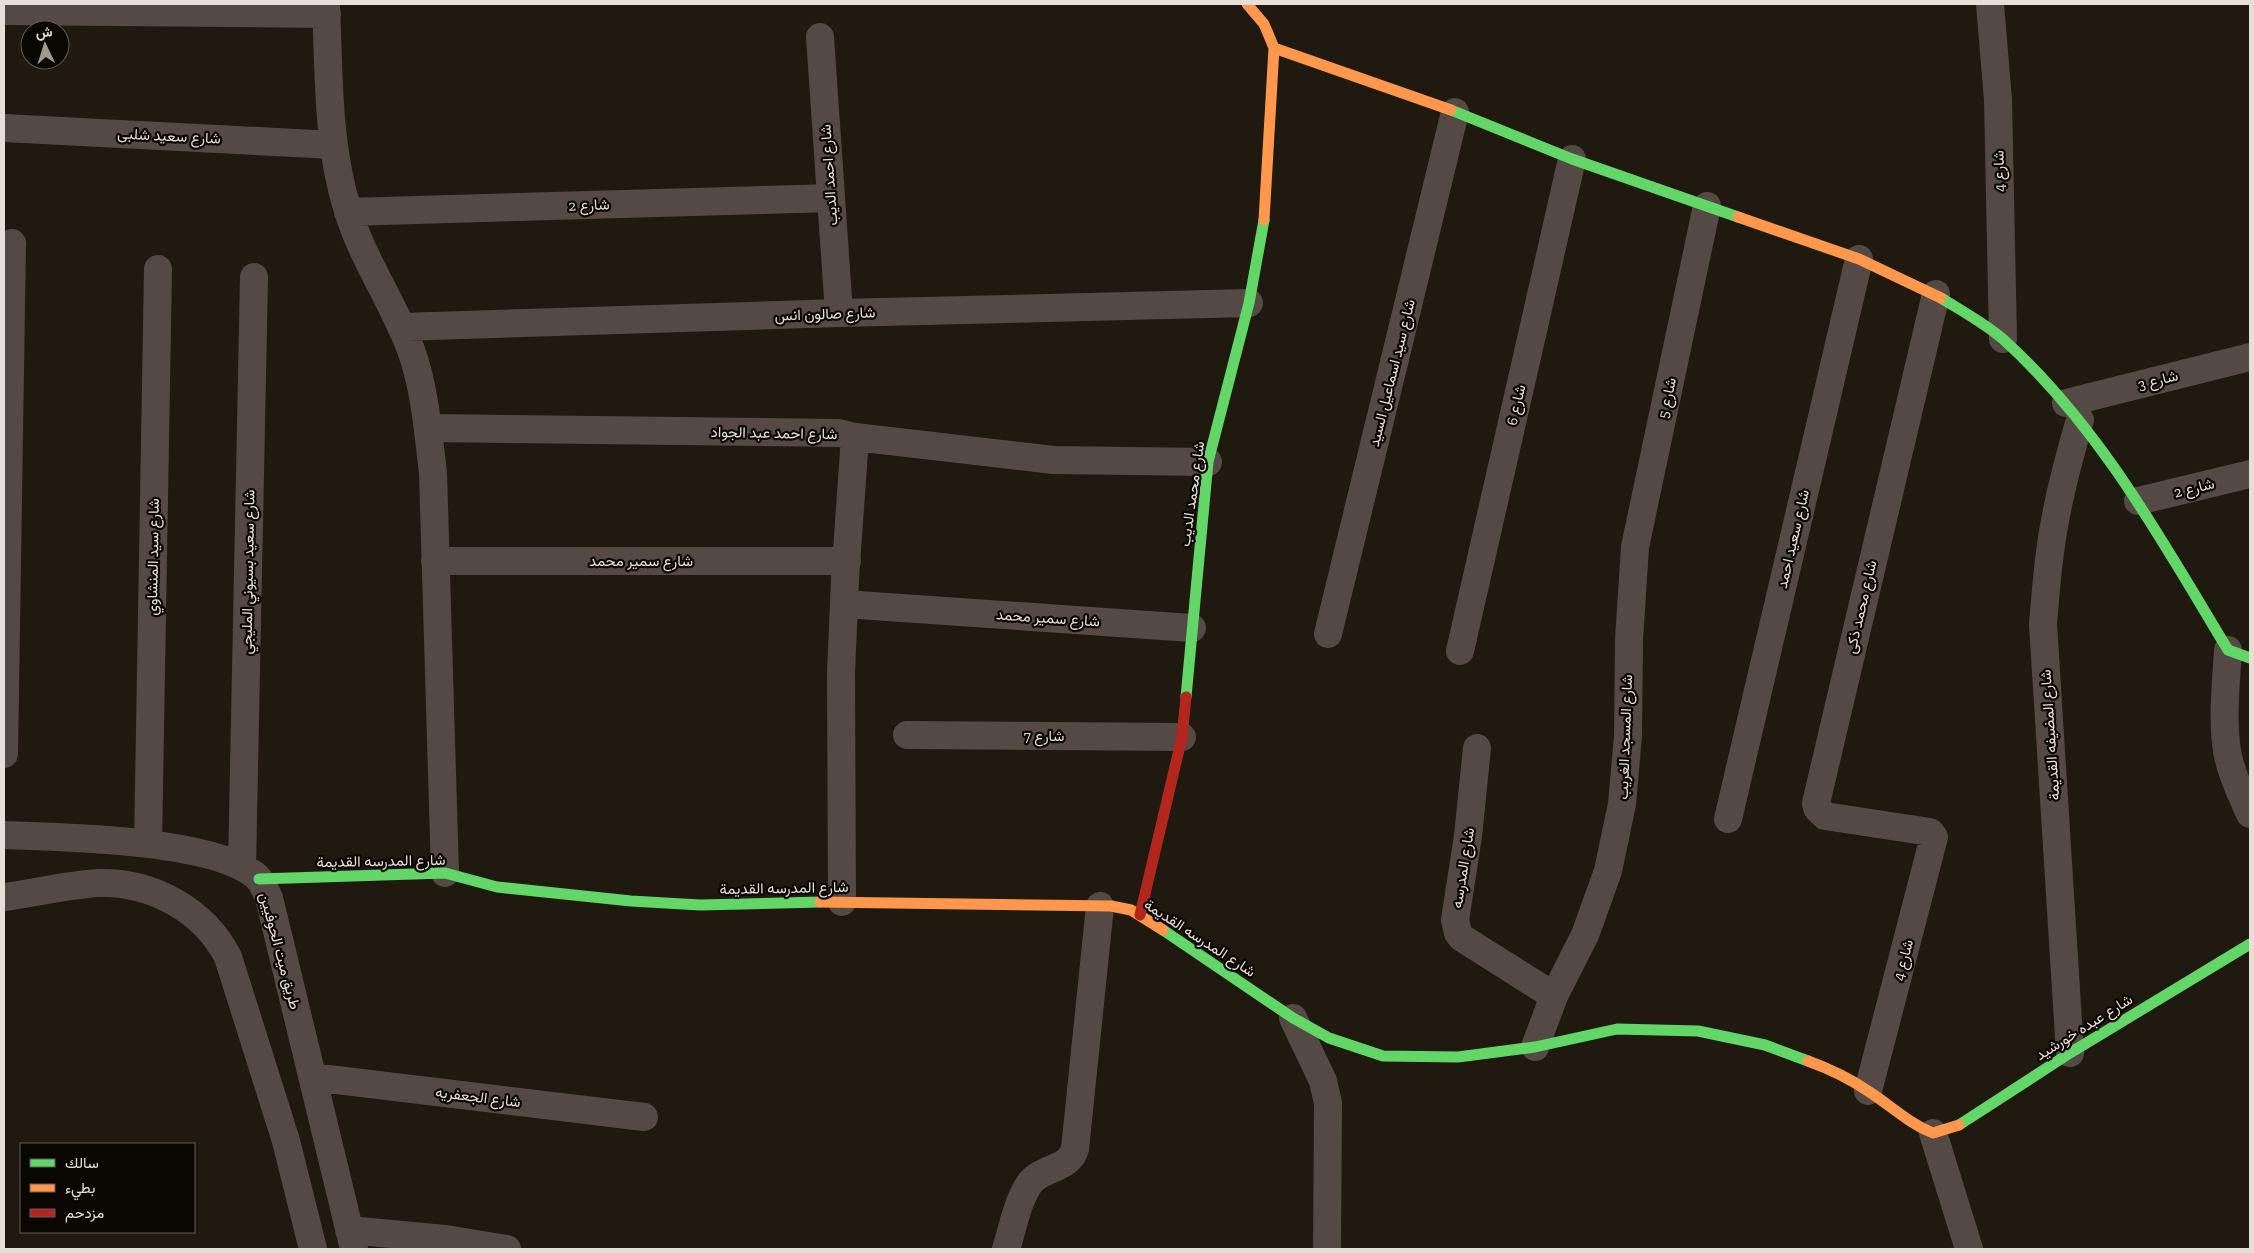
<svg xmlns="http://www.w3.org/2000/svg" width="2254" height="1253" font-family="'Zilla Slab',Vazirmatn,serif">
	<rect width="100%" height="100%" fill="#1f190f"/>
	<g fill="none" stroke-linecap="round" stroke-linejoin="round">
		<path stroke="#554945" stroke-width="28" d="M326,4C329,73 327,145 348,211C363,260 393,302 411,350C425,389 428,432 433,473L445,873
			M1990,4L1998,100L2003,339
			M4,11L327,14
			M820,37L839,313
			M4,128L334,145
			M348,212L831,198
			M401,327L839,313L1249,303
			M2066,403L2250,357
			M428,428L839,433L855,437L1053,460L1208,462
			M2138,501L2250,474
			M435,561H847
			M844,604L1192,628
			M1328,634L1455,112
			M2228,650C2226,683 2222,718 2227,751C2231,773 2241,794 2250,814
			M1460,651L1572,159
			M907,735L1182,737
			M1477,748L1468,836L1455,920L1458,933L1462,938L1554,996
			M4,754L12,243
			M1728,819L1859,259
			M4,835C61,837 217,839 258,878C263,883 266,892 269,898L354,1249
			M148,844L158,269
			M242,867L254,277
			M4,897C35,893 67,885 98,883C151,881 204,910 228,957L286,1141L313,1249
			M842,902L841,673L845,579L855,437
			M1293,1018L1323,1081L1328,1103L1327,1249
			M1535,1047L1554,996L1585,935L1608,871L1622,804L1628,736L1629,640L1635,547L1707,206
			M2070,1053L2043,624C2046,590 2048,555 2055,521C2061,487 2070,454 2080,420
			M312,1077L644,1117
			M1868,1091L1934,837L1930,832L1825,816L1817,808L1816,803L1936,294
			M1933,1133L1969,1249
			M349,1230L445,1239L507,1249
			M1006,1249C1013,1228 1017,1201 1030,1183C1042,1167 1069,1170 1075,1149L1100,906"/>
		<path stroke="#63d668" stroke-width="11" d="M1451,110L1572,159L1738,217
			M1941,298C1962,311 1986,324 2004,340C2100,427 2162,541 2228,650L2250,658
			M1186,697L1208,462L1249,303L1264,220
			M259,879L445,873L497,887L631,901L700,905L820,902
			M1163,930L1293,1018L1329,1038L1383,1056L1458,1057L1535,1047L1617,1029L1698,1031L1765,1045L1808,1061
			M1959,1125L2070,1053L2250,944"/>
		<path stroke="#ff974d" stroke-width="11" d="M1247,4L1264,24L1274,48L1264,220
			M1274,48L1451,110
			M1738,217L1859,259L1941,298
			M820,902L1111,906L1131,910L1163,930
			M1808,1061C1830,1069 1849,1078 1868,1091C1890,1105 1908,1123 1933,1133L1959,1125"/>
		<path stroke="#b3261e" stroke-width="11" d="M1140,915L1182,737L1186,697"/>
	</g>
	<g text-anchor="middle" dominant-baseline="central" stroke-width="4.5" stroke-linejoin="round" paint-order="stroke">
		<g font-size="15" fill="#e7dfd5" stroke="#0a0602">
			<text transform="translate(169 136) rotate(3)">شارع سعيد شلبى</text>
			<text transform="translate(1999 171) rotate(-91)">شارع 4</text>
			<text transform="translate(829 175) rotate(-94)">شارع احمد الديب</text>
			<text transform="translate(589 205) rotate(-2)">شارع 2</text>
			<text transform="translate(825 314) rotate(-2)">شارع صالون انس</text>
			<text transform="translate(1392 373) rotate(-76)">شارع سيد اسماعيل السيد</text>
			<text transform="translate(2158 380) rotate(-14)">شارع 3</text>
			<text transform="translate(1667 398) rotate(-78)">شارع 5</text>
			<text transform="translate(1516 405) rotate(-77)">شارع 6</text>
			<text transform="translate(774 433) rotate(1)">شارع احمد عبد الجواد</text>
			<text transform="translate(2194 488) rotate(-14)">شارع 2</text>
			<text transform="translate(1192 494) rotate(-82)">شارع محمد الديب</text>
			<text transform="translate(1793 539) rotate(-77)">شارع سعيد احمد</text>
			<text transform="translate(153 557) rotate(-89)">شارع سيد المنشاوي</text>
			<text x="641" y="561">شارع سمير محمد</text>
			<text transform="translate(248 572) rotate(-89)">شارع سعيد بسيوني المليجي</text>
			<text transform="translate(1861 607) rotate(-77)">شارع محمد ذكى</text>
			<text transform="translate(1048 618) rotate(4)">شارع سمير محمد</text>
			<text transform="translate(2050 735) rotate(-94)">شارع المضيفه القديمة</text>
			<text x="1044" y="736">شارع 7</text>
			<text transform="translate(1625 737) rotate(-88)">شارع المسجد الغريب</text>
			<text transform="translate(381 861) rotate(-1)">شارع المدرسه القديمة</text>
			<text transform="translate(1463 868) rotate(-81)">شارع المدرسه</text>
			<text transform="translate(784 888) rotate(-1)">شارع المدرسه القديمة</text>
			<text transform="translate(1200 938) rotate(33)">شارع المدرسه القديمة</text>
			<text transform="translate(280 951) rotate(75)">طريق ميت الحوفيين</text>
			<text transform="translate(1903 960) rotate(-75)">شارع 4</text>
			<text transform="translate(2084 1027) rotate(-32)">شارع عبده خورشيد</text>
			<text transform="translate(478 1097) rotate(7)">شارع الجعفريه</text>
		</g>
	</g>
	<rect width="2254" height="1253" fill="none" stroke="#e7dfd5" stroke-width="10"/>
	<rect x="20" y="1143" width="175" height="90" fill="#0a0602" stroke="#625d56"/>
	<rect x="30" y="1159" width="25" height="8" fill="#63d668" stroke="#625d56"/>
	<text x="65" y="1168" font-size="15" fill="#e7dfd5">سالك</text>
	<rect x="30" y="1184" width="25" height="8" fill="#ff974d" stroke="#625d56"/>
	<text x="65" y="1193" font-size="15" fill="#e7dfd5">بطيء</text>
	<rect x="30" y="1209" width="25" height="8" fill="#b3261e" stroke="#625d56"/>
	<text x="65" y="1218" font-size="15" fill="#e7dfd5">مزدحم</text>
	<g transform="translate(45 45) rotate(356)"><circle r="24" fill="#0a0602" stroke="#625d56"/>
	<path d="M0-4L9 19L0 12L-9 19Z" fill="#a19a90"/>
	<text y="-8" font-size="14" font-weight="bold" text-anchor="middle" fill="#e7dfd5">ش</text>
	</g>
</svg>
